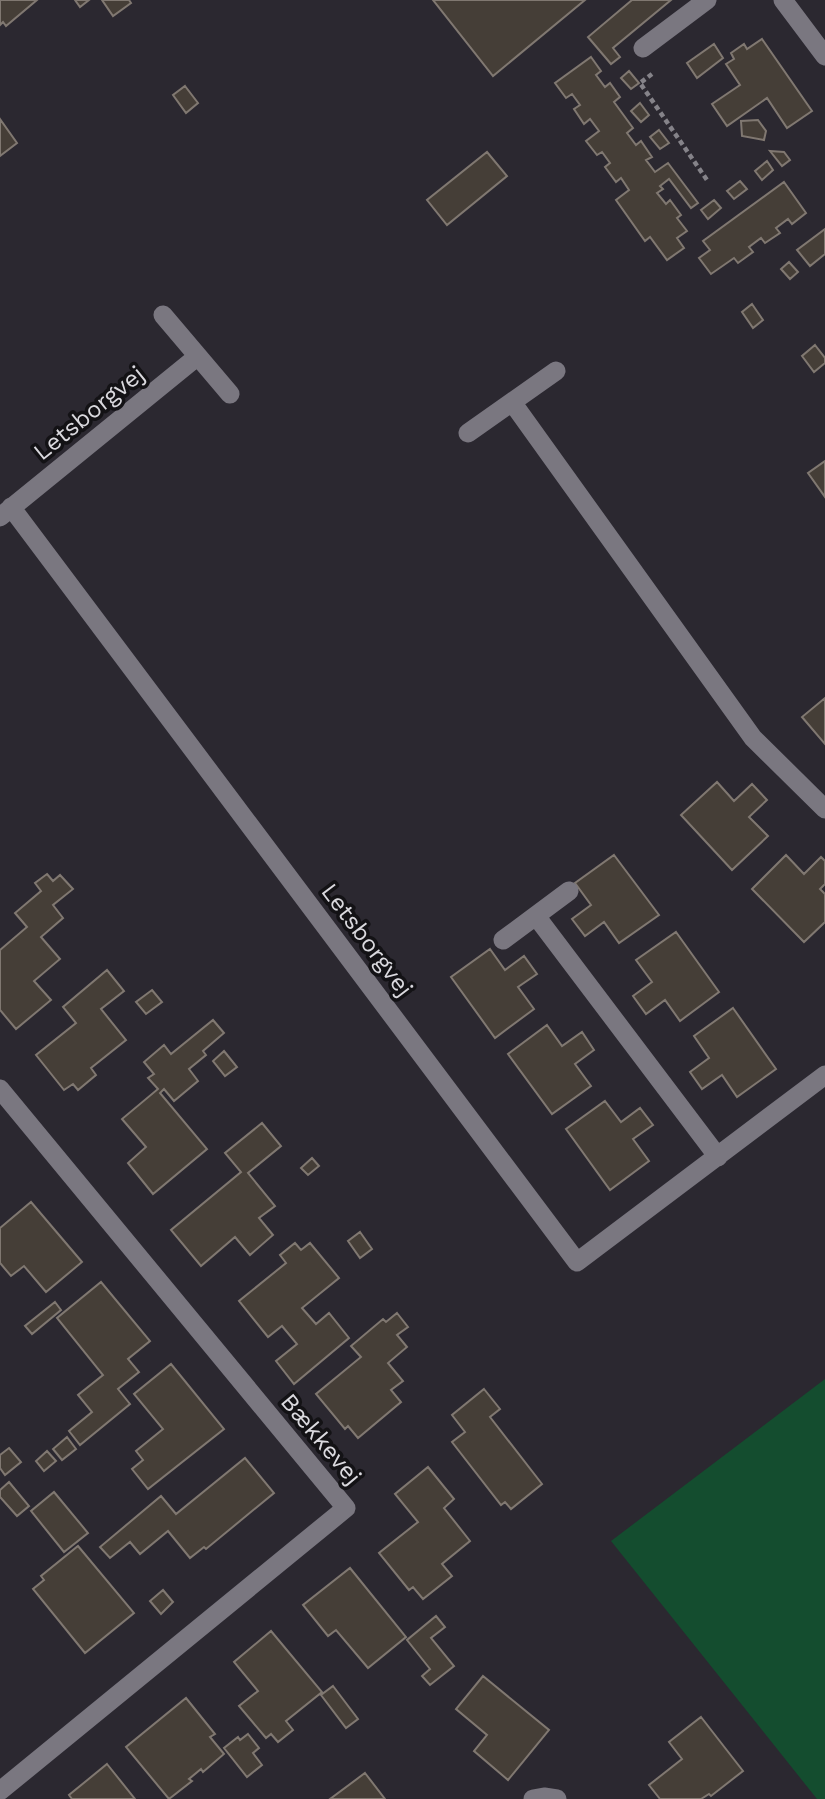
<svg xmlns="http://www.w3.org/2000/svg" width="825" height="1799" font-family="'Work Sans',sans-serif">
	<rect width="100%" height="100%" fill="#2b2830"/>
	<path fill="#144d2f" d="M825,1379V1799H817L611,1541Z"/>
	<path fill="#453e37" stroke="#807871" stroke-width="2" d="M0,0H37L6,26L3,22L0,25Z
		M75,0H89L80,7Z
		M102,0H129L131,3L113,16Z
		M433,0H585L493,76Z
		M632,0H671L613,48L620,57L611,64L588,37Z
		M762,39L812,111L787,128L767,98L727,126L712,104L740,85L726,64L734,59L731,53L744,44L747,49Z
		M714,44L723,58L697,78L687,63Z
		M591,57L601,71L596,75L605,87L610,83L620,97L614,102L633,128L627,133L636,145L641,141L652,157L646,160L655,172L668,163L698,203L691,208L669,179L660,186L663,189L657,193L666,204L670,200L681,215L677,218L687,231L677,238L684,248L667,260L650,237L645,241L616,200L629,190L621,178L616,182L605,167L610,163L602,152L597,155L586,141L599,131L590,119L584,124L574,109L580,105L572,94L566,98L555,83Z
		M629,71L639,83L631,89L621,78Z
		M185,86L198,103L186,113L173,95Z
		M640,103L649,115L641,122L631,111Z
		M0,119L17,143L0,156Z
		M758,120L766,131L764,140L742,136L741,121Z
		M659,130L669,143L660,149L650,137Z
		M770,151L784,152L790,160L782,166Z
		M487,152L507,176L447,225L427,200Z
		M767,161L773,170L762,180L755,171Z
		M740,181L747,189L734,199L727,191Z
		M784,182L806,213L792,224L788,219L776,228L780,233L765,243L761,238L749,247L753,252L738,263L734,258L711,274L699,258L710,250L703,241Z
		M714,200L721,208L708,219L701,210Z
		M825,229V254L810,266L797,250Z
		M789,262L798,272L790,279L781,269Z
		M752,304L763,320L753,328L742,312Z
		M815,345L825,358V363L814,372L802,356Z
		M825,461V497L808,473Z
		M825,698V744L802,717Z
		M717,782L734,801L752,784L767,800L749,817L768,836L732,870L681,815Z
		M614,855L659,915L619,943L604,922L585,936L572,919L591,905L575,883Z
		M786,855L804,874L821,857L825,861V884L820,889L825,894V922L804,942L752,889Z
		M47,874L53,881L60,875L73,889L53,905L63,918L41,937L60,959L34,981L51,1000L16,1029L0,1010V950L27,927L15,913L41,891L35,883Z
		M676,932L719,992L680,1021L665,1000L646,1014L633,996L652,982L636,960Z
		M490,949L505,970L524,956L537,974L518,987L534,1009L495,1038L451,977Z
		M107,970L124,991L101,1009L126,1040L91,1068L96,1075L78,1090L73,1084L64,1090L36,1055L76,1023L63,1007Z
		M152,990L162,1002L146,1014L136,1002Z
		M733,1008L776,1069L737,1097L722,1075L702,1089L690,1072L709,1058L694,1036Z
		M213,1020L224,1033L203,1051L206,1055L189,1069L198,1081L174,1101L164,1089L160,1093L207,1149L153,1194L128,1163L146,1147L122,1119L158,1089L148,1078L154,1074L144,1062L164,1045L171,1054Z
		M547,1025L562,1046L582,1032L594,1050L575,1064L591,1086L552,1114L508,1054Z
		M224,1051L237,1067L225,1076L213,1061Z
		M605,1101L621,1122L640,1108L653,1125L633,1139L649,1161L610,1190L566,1129Z
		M262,1123L281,1146L248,1173L275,1206L259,1218L273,1235L250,1255L235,1237L201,1266L171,1230L241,1172L225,1153Z
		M312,1158L319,1166L308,1175L301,1168Z
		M31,1202L82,1262L46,1292L24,1266L11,1276L0,1263V1228Z
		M360,1232L372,1249L360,1258L348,1241Z
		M295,1243L301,1250L310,1243L339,1278L302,1308L316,1324L329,1313L349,1338L294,1384L276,1361L297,1344L282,1326L268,1337L239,1301L286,1263L280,1255Z
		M101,1282L150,1341L128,1359L139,1372L118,1389L130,1404L80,1445L69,1431L92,1412L78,1395L103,1375L57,1318Z
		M55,1302L61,1310L32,1334L25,1326Z
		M397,1313L408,1327L397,1335L407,1347L388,1363L403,1381L391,1390L401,1402L358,1438L348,1426L345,1429L316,1394L361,1357L351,1346L383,1319L386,1322Z
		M171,1364L224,1429L148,1489L132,1469L143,1460L136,1451L163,1429L134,1394Z
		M484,1389L500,1409L490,1417L542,1484L511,1509L505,1502L501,1505L452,1442L465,1432L452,1415Z
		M67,1437L76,1449L62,1460L53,1449Z
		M9,1448L21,1462L5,1475L0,1468V1455Z
		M47,1451L56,1461L44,1471L36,1461Z
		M245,1458L274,1493L206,1549L204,1547L190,1558L168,1531L140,1554L130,1542L110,1558L100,1547L161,1496L176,1514Z
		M428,1467L454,1499L444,1508L470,1541L442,1564L452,1576L423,1599L413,1587L409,1590L379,1553L418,1522L395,1494Z
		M9,1482L29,1506L17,1516L0,1497V1490Z
		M54,1492L88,1533L64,1552L31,1511Z
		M78,1546L134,1613L85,1653L33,1589L44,1580L41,1576Z
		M350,1568L406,1637L368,1668L336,1630L328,1636L303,1605Z
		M163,1590L173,1602L161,1614L150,1601Z
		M436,1616L445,1627L431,1638L454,1666L430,1685L422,1676L430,1669L407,1640Z
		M271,1631L322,1692L286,1721L293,1730L278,1742L271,1734L266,1738L239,1706L258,1691L234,1662Z
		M483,1676L549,1730L508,1780L474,1751L487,1735L456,1709Z
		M333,1686L358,1719L346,1728L321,1695Z
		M186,1698L215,1734L210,1737L224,1754L203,1772L201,1769L189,1779L192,1781L169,1799L126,1747Z
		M701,1717L743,1771L711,1796L709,1794L701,1799H660L649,1785L682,1759L669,1742Z
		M248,1734L259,1748L253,1753L262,1765L247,1777L224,1748L238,1737L240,1740Z
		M107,1764L135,1799H72L69,1795Z
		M365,1773L385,1799H330Z"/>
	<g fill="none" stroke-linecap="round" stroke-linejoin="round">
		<path stroke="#858389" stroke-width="4.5" stroke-dasharray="5 3.5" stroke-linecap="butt" d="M652,74L640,83L707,180"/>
		<path stroke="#7a7780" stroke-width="19" d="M783,0L825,56
			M643,48L707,0
			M163,315L230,394
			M512,402L753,738L825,809
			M468,433L556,371
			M11,507L577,1262L825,1075
			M0,517L198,356
			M536,916L718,1157
			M503,940L569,891
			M0,1089L346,1508L0,1791
			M533,1799L544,1797L557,1799"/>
	</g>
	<g text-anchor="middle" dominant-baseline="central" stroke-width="7" stroke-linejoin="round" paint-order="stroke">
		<g font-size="24" fill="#dad9de" stroke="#131215">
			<text transform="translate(89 413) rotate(-39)">Letsborgvej</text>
			<text transform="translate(367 940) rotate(53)">Letsborgvej</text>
			<text transform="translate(321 1439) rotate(50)">Bækkevej</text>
		</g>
	</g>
</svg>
